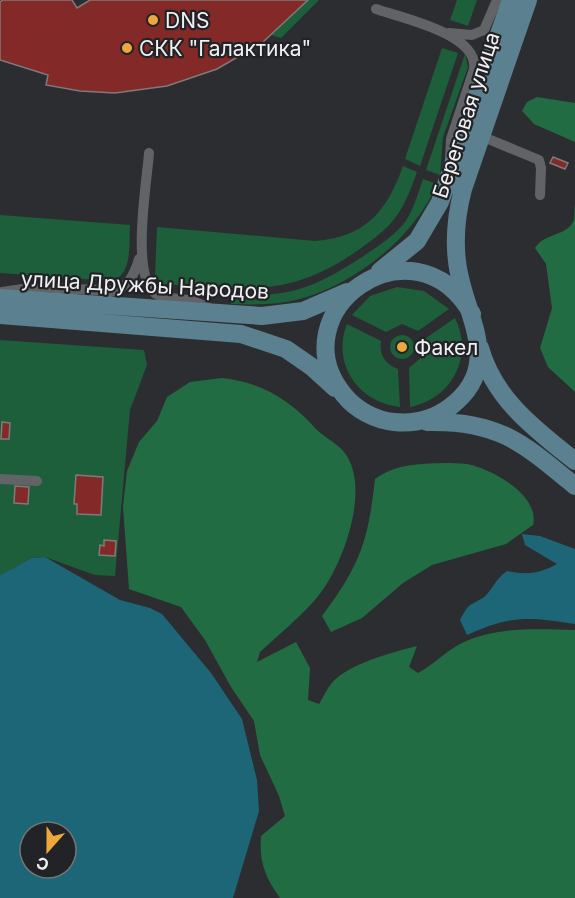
<svg xmlns="http://www.w3.org/2000/svg" width="575" height="898" font-family="Inter,sans-serif">
	<rect width="100%" height="100%" fill="#2c2d30"/>
	<path fill="#1c5f3a" d="M308,0H319L281,38L271,35Z
		M457,0H477L468,26L450,20Z
		M442,48L458,53L420,166L405,159Z
		M465,54L468,67L443,137L440,175L426,170Z
		M403,166L417,172C401,217 393,226 354,253C287,299 239,289 163,284L155,276L157,227L315,241C366,237 387,211 403,166Z
		M423,179L437,184C415,237 355,284 300,299C277,305 253,305 231,304V295C290,297 312,289 362,257C377,247 393,237 405,222C414,209 418,193 423,179Z
		M0,215L130,225C129,243 133,276 111,281L0,273Z
		M397,287L424,291L449,309L418,331L402,324L386,332L352,315L370,296Z
		M455,318C474,356 452,399 410,407L409,368L422,357L423,340Z
		M347,324L381,341C379,355 385,364 398,369L400,407C359,403 331,364 347,324Z
		M390 347a12 12 0 1 1 24 0a12 12 0 1 1-24 0Z
		M0,340L144,350L147,365L130,410L115,576L95,575L45,557L32,558L0,575Z"/>
	<path fill="#226c43" d="M537,97L575,103V142L534,124L522,111L527,102Z
		M575,203V392L548,367L540,348L552,308L546,264L535,248C543,233 570,236 574,219C575,214 574,208 575,203Z
		M222,378C261,382 290,400 316,429C324,437 337,443 344,452C373,488 341,572 314,601C298,619 278,635 260,652L257,662L296,642L310,668L308,700L319,704C323,698 326,690 331,684C347,664 393,652 417,646L409,667L418,673C433,665 445,652 460,644C494,626 538,629 575,630V898H280C265,877 259,862 261,836L285,816L279,796L260,755L254,721L231,687L205,640L181,607L129,589L123,507L127,471L139,442L157,421L167,397L190,382Z
		M444,463C451,463 460,463 467,464C492,469 540,495 533,525L506,544L432,565L403,583L362,618L331,632L322,616C360,565 368,542 375,479C396,464 418,464 444,463Z"/>
	<path fill="#1d6678" fill-rule="evenodd" d="M522,534L540,536L575,549V624C528,617 511,615 467,635L460,620C470,601 469,607 484,597C491,592 495,579 507,571C526,575 539,574 557,564L525,545Z
		M45,557L120,600L150,608L162,614L211,673L242,719L257,780L259,811L233,898H0V575L32,558ZM30,832H66V868H30Z"/>
	<path fill="#832927" stroke="#7e7b7a" stroke-width="1.5" d="M3,0H72L77,8L90,0H308L262,43L217,69L167,86L115,93L80,91L46,85L48,75L0,60V2Z
		M553,157L568,163L565,169L550,163Z
		M2,422L10,423L9,439H1Z
		M76,475L103,477L101,515L77,514V504H74Z
		M15,486L29,487L28,504L14,503Z
		M104,540L116,541L115,556L99,555L100,545L104,546Z"/>
	<g fill="none" stroke-linecap="round" stroke-linejoin="round">
		<path stroke="#626366" stroke-width="10" d="M376,9C402,18 479,34 474,69L451,139L450,160
			M449,33L472,35L484,30L497,0
			M481,136L539,160L541,168L540,195
			M149,153C147,182 130,277 156,294C165,299 178,298 188,300C195,301 202,305 209,308
			M2,292L36,287L115,291
			M110,292C128,288 134,276 139,259
			M0,479L37,481"/>
		<path stroke="#5b808f" stroke-width="18" d="M380,271L417,241L440,202L511,0
			M0,298L262,316L303,311L347,292
			M472,314C413,212 276,312 344,395C356,410 375,420 394,422C414,424 434,419 450,407C507,364 462,313 457,261C454,237 457,212 463,189L528,0
			M0,315L241,334L286,349L312,367L335,388
			M480,348C494,399 536,430 575,461
			M427,422C498,420 523,443 575,486"/>
	</g>
	<g fill="#eea73d" stroke="#222326" stroke-width="2">
		<circle cx="153" cy="20" r="6"/>
		<circle cx="127" cy="48" r="6"/>
		<circle cx="402" cy="347" r="6"/>
	</g>
	<g text-anchor="middle" dominant-baseline="central" stroke-width="4.5" stroke-linejoin="round" paint-order="stroke">
		<g font-size="21" fill="#f0f0f2" stroke="#222326" text-anchor="start">
			<text x="165" y="20">DNS</text>
			<text x="139" y="48">СКК "Галактика"</text>
			<text x="414" y="347">Факел</text>
		</g>
		<g font-size="21" fill="#f0f0f2" stroke="#222326">
			<text transform="translate(466 115) rotate(-72)">Береговая улица</text>
			<text transform="translate(145 285) rotate(3)">улица Дружбы Народов</text>
		</g>
	</g>
	<g transform="translate(48 850) rotate(201)"><circle r="28" fill="#222326" stroke="#747578" stroke-width="1.5"/>
	<path d="M0-4.5L10 22L0 15L-10 22Z" fill="#eea73d"/>
	<text y="-9" font-size="16" font-weight="bold" text-anchor="middle" fill="#f0f0f2">С</text>
	</g>
</svg>
